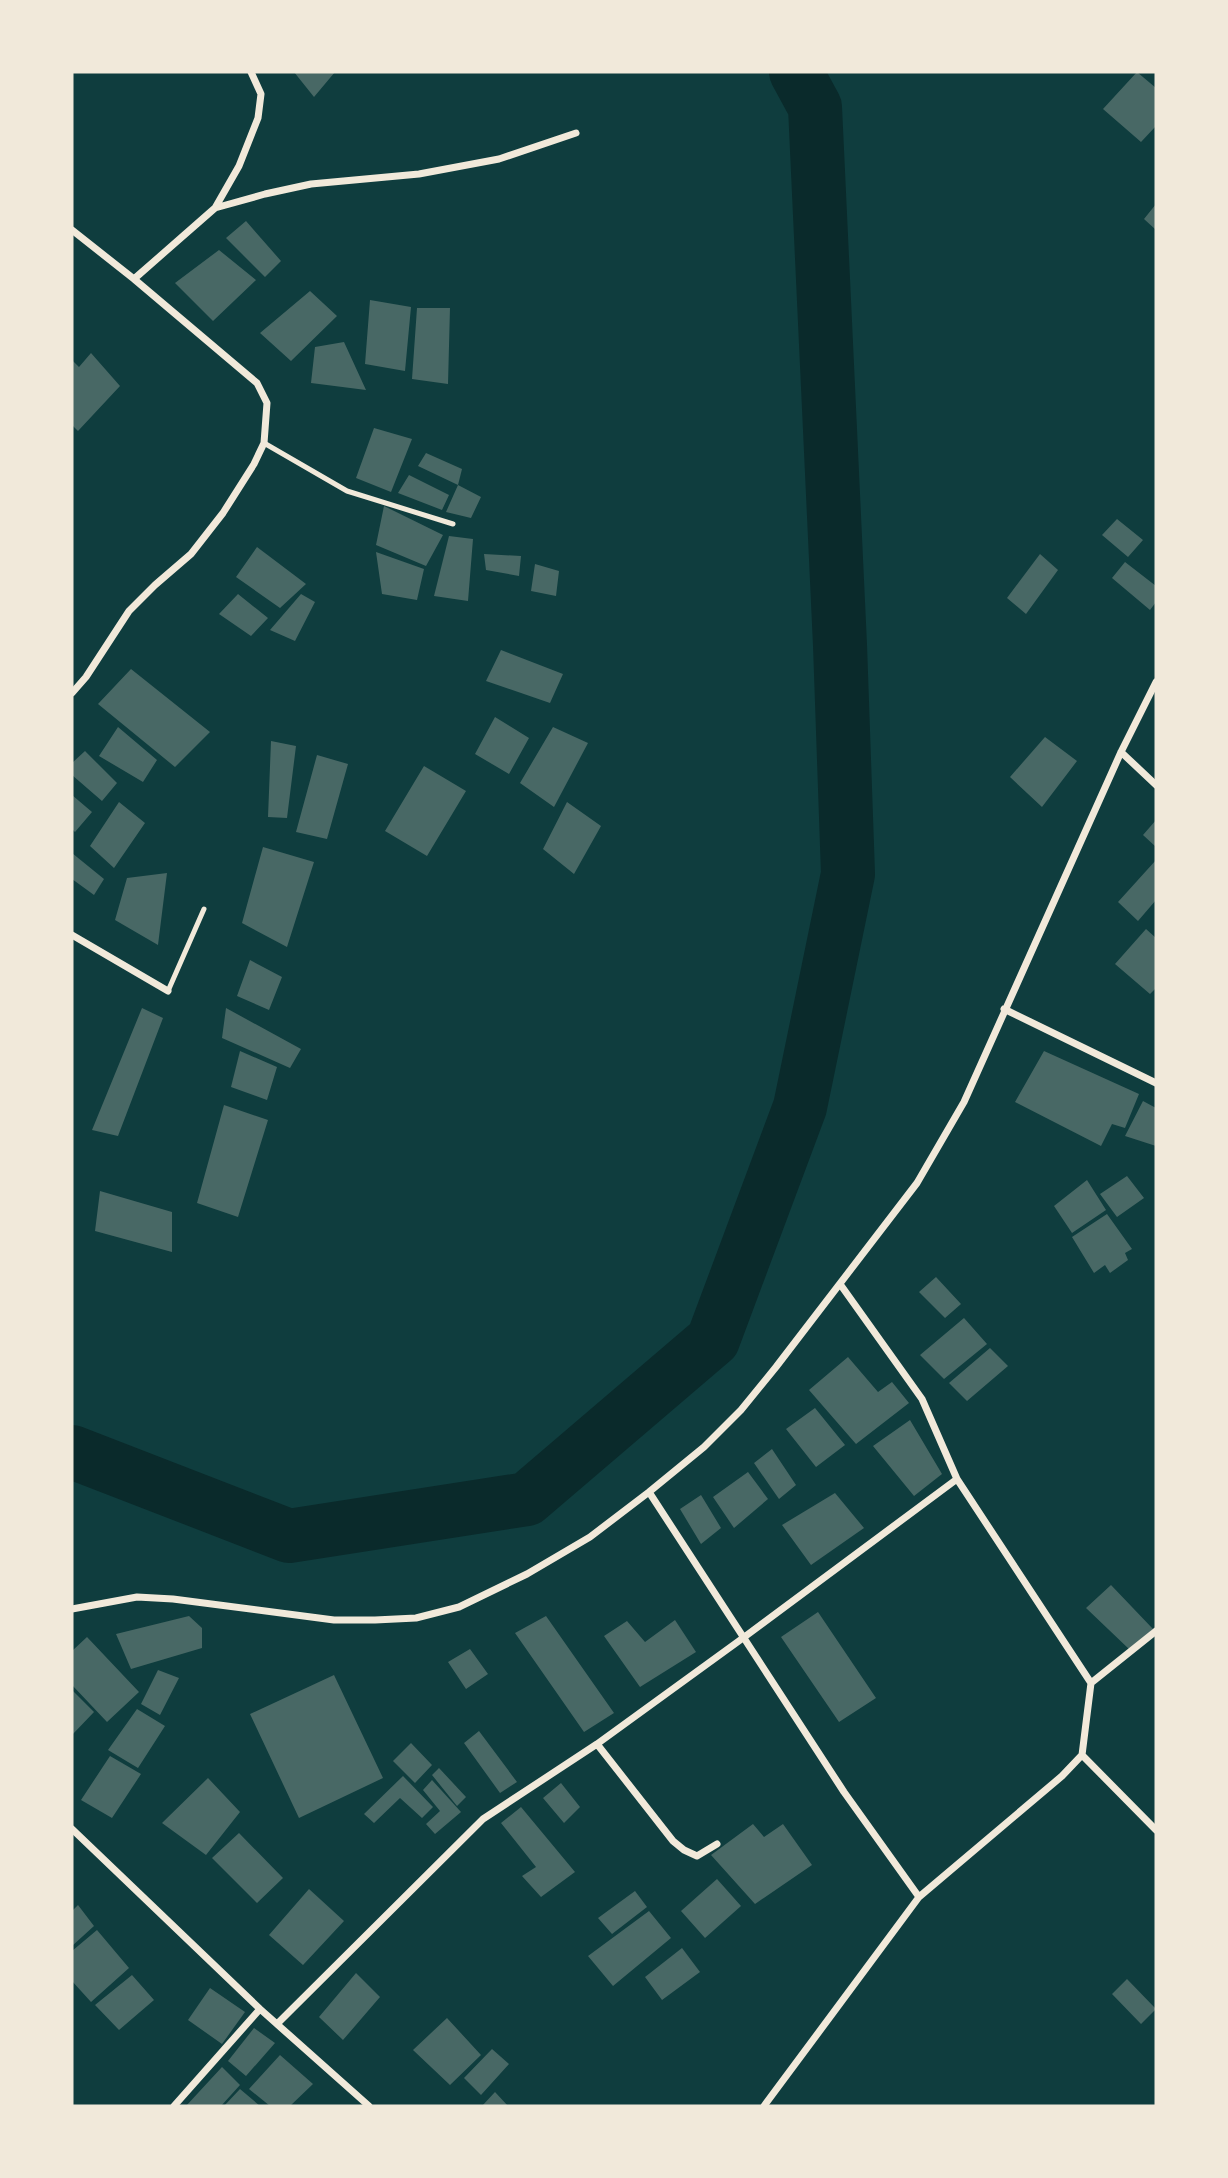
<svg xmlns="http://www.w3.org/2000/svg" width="1228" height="2178" font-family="'Times New Roman',serif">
	<rect width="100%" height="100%" fill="#0f3d3e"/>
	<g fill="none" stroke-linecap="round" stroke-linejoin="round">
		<path stroke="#0a2a2b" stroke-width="54" d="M72,1452L289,1536L527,1499L713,1340L800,1107L848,874L840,645L815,107L796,72"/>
	</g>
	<path fill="#486865" d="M294,72H335L314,97Z
		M1137,72L1156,88V126L1141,142L1103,109Z
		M1156,204V230L1144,219Z
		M246,221L281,261L265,277L226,238Z
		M219,250L256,280L213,321L175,283Z
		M310,291L337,316L291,361L260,333Z
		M370,300L411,307L405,371L365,364Z
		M417,308H450L448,384L412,379Z
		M344,342L366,390L311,383L315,347Z
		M91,353L120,386L78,431L72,425V360L79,367Z
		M374,428L412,439L391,492L356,478Z
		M426,453L462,469L458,485L481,497L471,518L446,512L458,485L418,466Z
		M409,475L449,495L442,510L398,493Z
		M384,506L443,535L426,566L376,545Z
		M1117,519L1143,540L1128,557L1102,535Z
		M449,536L473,539L468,601L434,596Z
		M257,547L306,584L280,608L236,577Z
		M376,552L424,569L417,600L382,594Z
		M484,554L521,556L519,576L486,570Z
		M1040,554L1058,570L1026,614L1007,598Z
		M1125,562L1156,586V602L1150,610L1112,578Z
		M535,564L559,571L556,596L531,591Z
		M238,594L268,618L251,636L219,614Z
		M301,594L315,602L295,641L270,630Z
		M501,650L563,674L550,703L486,681Z
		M131,669L210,732L175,767L98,704Z
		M495,717L529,738L509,774L475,754Z
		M118,727L157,760L143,782L99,756Z
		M553,727L588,743L554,807L520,783Z
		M1045,737L1077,761L1042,807L1010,777Z
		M271,741L296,746L287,818L268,817Z
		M85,751L117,783L102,801L72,775V763Z
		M317,755L348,764L327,839L296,832Z
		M424,766L466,791L427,856L385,831Z
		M72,795L92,812L75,832L72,829Z
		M119,802L145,823L114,868L90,846Z
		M567,802L601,826L574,874L543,849Z
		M1156,820V847L1143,835Z
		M263,847L314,862L287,947L242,923Z
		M72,853L104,879L94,895L72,879Z
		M1156,860V900L1138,921L1118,902Z
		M167,873L158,945L115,920L127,878Z
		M1146,929L1156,938V988L1150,994L1115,964Z
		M250,960L282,977L269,1010L237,996Z
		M142,1008L163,1018L118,1136L92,1130Z
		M226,1008L301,1049L290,1068L222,1038Z
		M240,1051L277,1067L267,1100L231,1087Z
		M1044,1051L1139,1094L1125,1128L1112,1124L1101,1146L1015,1102Z
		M1143,1101L1156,1108V1146L1125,1136Z
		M224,1105L268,1120L238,1217L197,1203Z
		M1127,1176L1144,1198L1117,1217L1100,1194Z
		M1087,1180L1106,1210L1072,1233L1054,1206Z
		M100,1191L172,1212V1252L95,1231Z
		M1107,1214L1132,1249L1125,1253L1128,1260L1110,1273L1105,1265L1094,1273L1072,1237Z
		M936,1277L961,1304L945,1318L919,1292Z
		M964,1318L987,1344L944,1379L920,1355Z
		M990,1348L1008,1366L967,1401L949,1383Z
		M848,1357L878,1392L892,1382L909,1403L856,1444L809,1390Z
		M815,1408L845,1445L816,1467L786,1429Z
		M910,1420L942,1474L914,1496L873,1446Z
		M772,1449L796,1485L779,1499L754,1463Z
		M748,1472L768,1499L734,1528L713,1497Z
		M835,1493L864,1528L811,1565L782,1525Z
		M701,1495L721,1528L701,1544L680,1509Z
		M1111,1585L1153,1629L1130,1650L1086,1608Z
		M818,1612L876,1698L839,1722L781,1637Z
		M189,1616L202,1628V1648L131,1669L116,1634Z
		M546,1616L614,1713L584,1732L515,1633Z
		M675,1620L696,1652L640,1687L604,1636L627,1621L645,1642Z
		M87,1637L139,1692L107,1722L72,1685V1651Z
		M470,1649L488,1674L466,1689L448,1662Z
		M158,1670L179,1678L160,1715L141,1704Z
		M334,1675L383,1778L299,1818L250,1714Z
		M72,1690L94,1712L72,1735Z
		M137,1709L165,1726L138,1768L108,1750Z
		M479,1731L517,1782L500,1793L464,1743Z
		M411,1743L432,1765L415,1783L393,1761Z
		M110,1756L141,1774L112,1818L81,1800Z
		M439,1768L466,1797L457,1806L432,1775Z
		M403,1776L433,1807L422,1818L400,1798L374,1823L364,1814Z
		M208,1778L240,1812L206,1855L162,1823Z
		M432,1780L461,1812L435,1834L426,1824L440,1811L423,1790Z
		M561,1783L580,1807L564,1823L543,1798Z
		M521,1807L575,1872L541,1897L522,1876L536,1867L501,1823Z
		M753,1824L764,1837L783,1824L812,1865L755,1904L711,1855Z
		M239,1833L283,1878L257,1903L212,1858Z
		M717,1879L741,1906L705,1938L681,1911Z
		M309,1889L344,1921L303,1965L269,1935Z
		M635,1891L647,1907L612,1934L598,1918Z
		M78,1905L94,1926L72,1946V1911Z
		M649,1911L671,1938L613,1986L588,1956Z
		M97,1930L129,1968L91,2002L72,1981V1951Z
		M682,1948L700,1972L662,2000L645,1977Z
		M356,1973L380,1997L343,2040L319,2017Z
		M132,1975L154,2000L119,2030L95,2005Z
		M1127,1979L1156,2009L1141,2024L1112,1994Z
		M210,1988L245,2012L222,2044L188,2020Z
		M447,2018L481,2055L450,2085L413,2050Z
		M254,2028L275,2043L246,2076L228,2061Z
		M492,2049L509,2064L481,2095L464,2078Z
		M280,2055L313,2084L290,2106H270L249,2089Z
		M222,2067L240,2085L221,2106H186Z
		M240,2089L260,2106H224Z
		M495,2092L508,2106H482Z"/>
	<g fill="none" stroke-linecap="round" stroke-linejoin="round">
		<path stroke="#f1e9da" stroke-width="5" d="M264,443L347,491L453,524
			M168,991L204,909"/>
		<path stroke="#f1e9da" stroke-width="7" d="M215,208L265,194L311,184L419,174L499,159L576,133
			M72,230L134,279L257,383L267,403L264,443L254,464L223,513L191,554L155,585L129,611L86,677L72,693
			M134,279L215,208L239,166L258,118L261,94L251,72
			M1121,752L1156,785
			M72,935L168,991
			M1004,1009L1156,1083
			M649,1492L844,1792L919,1897L1062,1776L1082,1755L1091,1683L957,1479
			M72,1609L137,1597L173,1599L334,1620H375L416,1618L459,1607L527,1574L590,1537L649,1492L704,1447L741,1410L776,1367L917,1183L964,1102L1121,752L1156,682
			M1091,1683L1156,1631
			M597,1744L673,1841L684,1850L697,1856L717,1844
			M1082,1755L1156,1830
			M72,1829L260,2009L369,2106
			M277,2024L483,1819L597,1744L743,1638L957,1479L922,1399L840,1284
			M174,2106L260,2009
			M764,2106L919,1897"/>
	</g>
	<rect width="1228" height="2178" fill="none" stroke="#f1e9da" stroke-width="147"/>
</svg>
